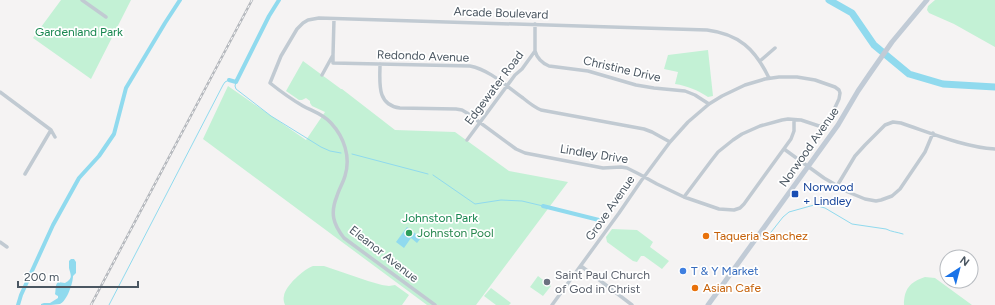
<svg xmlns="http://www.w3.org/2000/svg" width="995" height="305" font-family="Figtree,sans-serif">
	<rect width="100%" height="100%" fill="#f5f3f3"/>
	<path fill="#c3f1d5" d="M61,0H131L91,79L33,38Z
		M935,0H995V47L954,24L929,13L927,10L928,6Z
		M708,50L713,96L708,97C697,90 688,86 675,84L678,72L664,69L668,55Z
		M303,61L341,89H342L395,130L455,132L509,171L568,182L476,305H427L203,139L228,86L306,140L325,112L312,106L310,103V101L306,98L302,100H299L286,91Z
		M612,229L637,230L653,242L650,247L669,261L662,269L644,256H641L637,262L633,261L607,242L606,237Z
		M313,266H324L368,281L382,285L389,286L395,285L409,295L402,305H285C284,302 283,299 284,296C285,286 304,269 313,266Z
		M538,276L551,286L543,296L530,287Z
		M925,277L935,278L972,305H904C904,289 910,282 925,277Z
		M491,288L511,303L509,305H496L484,296Z"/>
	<path fill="#90daee" d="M407,227L421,238L417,243L411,238L404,248L396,242Z
		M71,259H74L76,262V273L73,276C73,283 67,301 60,304C54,305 47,305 41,305V304L44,303H50L58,298V296L56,295L55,294C56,290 55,285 58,282L65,283C73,278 71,276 69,268C69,267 69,262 69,261Z"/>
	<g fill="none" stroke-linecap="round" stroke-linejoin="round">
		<path stroke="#90daee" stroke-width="1" d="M236,82L235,86L236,89L271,116L321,147L330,151L341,153
			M352,154L428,174
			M433,175L475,204L501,200L522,201L543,206
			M766,235L768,236L783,217L789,212L814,205L825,208L852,224L886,229C892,232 897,232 903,234
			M109,305L223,85L225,82L229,80"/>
		<path stroke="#90daee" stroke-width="4" d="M229,80L236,82L269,16L279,0
			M543,206L603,221
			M18,305L21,295L53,225L79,178L99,156L114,134L126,88L165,23L180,0"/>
		<path stroke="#90daee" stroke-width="7" d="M829,0L852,13L874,45L909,74L943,84L995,87"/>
		<path stroke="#c1cad2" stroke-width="3.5" d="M82,0L106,17
			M535,51C537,58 542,63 549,66L588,71L636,85L654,88L685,91L695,95L709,104
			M333,55V63L470,66C490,70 506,86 523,98C529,103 534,107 541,110L644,129L652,132L670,142
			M760,61L775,48
			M380,64C380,82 376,105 400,108L456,109L462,110L467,113L516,149L525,153L603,168L621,167L627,168L639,174L657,184L684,197L719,209L734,210L740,208L744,204L791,139L794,131V120
			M322,75L333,55L334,19
			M0,92L51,130L55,137
			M467,140L515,75L522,69L535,51V24
			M784,149L824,178L848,192L865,199L876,201L881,200L892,196L900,189L925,152L933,133
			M25,174L51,130
			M837,186L855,156L865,145L885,125L893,122L901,123C931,133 964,147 995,149
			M0,242L7,247
			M581,266L632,305
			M435,305L344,238C333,224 330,213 337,196C339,189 343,183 345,176C351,157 344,137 331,123C323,114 312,111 303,106C291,99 280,91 270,83L281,56L297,29L303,23L308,20L319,18L707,30C739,34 755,49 769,78
			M552,305L619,213L641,181L670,142L688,122L709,104L722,96L745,85L765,79L779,77H797L815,80L835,87L839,90L840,93L839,99L832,114L824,125L819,126L801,120L788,119L782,120L760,126L742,134L733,140L718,152L711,161L684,197"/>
		<path stroke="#c1cbd6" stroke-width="5" d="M708,305L838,125L858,91L871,72L892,42L927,0"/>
		<g stroke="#b5b8bd" stroke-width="2.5">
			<path id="rail" d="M91,305L252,0"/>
		</g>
		<use href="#rail" stroke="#fff" stroke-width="1" stroke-dasharray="3" stroke-linecap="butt"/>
	</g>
	<rect fill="#1a4fb4" stroke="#fff" stroke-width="1.5" x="791" y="190" width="8" height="8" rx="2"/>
	<circle fill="#2e9e5b" stroke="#fff" stroke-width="1.5" cx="409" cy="233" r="4"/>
	<g fill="#e8710a" stroke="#fff" stroke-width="1.5">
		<circle cx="706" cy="236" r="4"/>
		<circle cx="695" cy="288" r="4"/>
	</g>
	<circle fill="#3f7fe0" stroke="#fff" stroke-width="1.5" cx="683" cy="271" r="4"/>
	<circle fill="#6b7280" stroke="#fff" stroke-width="1.5" cx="547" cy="282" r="4"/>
	<g text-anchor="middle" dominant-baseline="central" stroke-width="3.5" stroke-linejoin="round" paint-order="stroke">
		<g font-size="12" fill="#4a5661" stroke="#fff">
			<text transform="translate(501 13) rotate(2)">Arcade Boulevard</text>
			<text transform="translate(423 56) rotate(2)">Redondo Avenue</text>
			<text transform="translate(622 69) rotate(13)">Christine Drive</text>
			<text transform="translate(494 88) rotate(-53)">Edgewater Road</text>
			<text transform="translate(809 147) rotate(-55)">Norwood Avenue</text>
			<text transform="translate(594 154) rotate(9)">Lindley Drive</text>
			<text transform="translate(610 208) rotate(-55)">Grove Avenue</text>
			<text transform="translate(384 254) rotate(38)">Eleanor Avenue</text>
		</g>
		<g font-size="12" fill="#17864f" stroke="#fff">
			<text x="79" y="32">Gardenland Park</text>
			<text x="440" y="218">Johnston Park</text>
		</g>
		<g font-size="12" fill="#164399" stroke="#fff" text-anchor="start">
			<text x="803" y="187">Norwood<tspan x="803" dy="14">+ Lindley</tspan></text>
		</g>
		<g font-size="12" fill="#27864d" stroke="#fff" text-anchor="start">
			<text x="417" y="233">Johnston Pool</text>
		</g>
		<g font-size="12" fill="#c56008" stroke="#fff" text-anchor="start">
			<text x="714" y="236">Taqueria Sanchez</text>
			<text x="703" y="288">Asian Cafe</text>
		</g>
		<g font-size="12" fill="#366cbe" stroke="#fff" text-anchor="start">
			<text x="691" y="271">T &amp; Y Market</text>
		</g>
		<g font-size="12" fill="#5b616d" stroke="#fff" text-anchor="start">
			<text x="555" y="275">Saint Paul Church<tspan x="555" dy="14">of God in Christ</tspan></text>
		</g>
	</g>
	<g transform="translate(959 269) rotate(36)"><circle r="19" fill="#ffffff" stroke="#b7bbc0"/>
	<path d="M0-3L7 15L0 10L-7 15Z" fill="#1a73e8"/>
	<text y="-6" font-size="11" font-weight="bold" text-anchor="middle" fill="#4a5661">N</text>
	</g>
	<path d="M18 281v6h120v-6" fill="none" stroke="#4a5661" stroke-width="2"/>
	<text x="24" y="281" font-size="12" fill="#4a5661" stroke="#ffffff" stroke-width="3" paint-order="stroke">200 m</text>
</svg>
